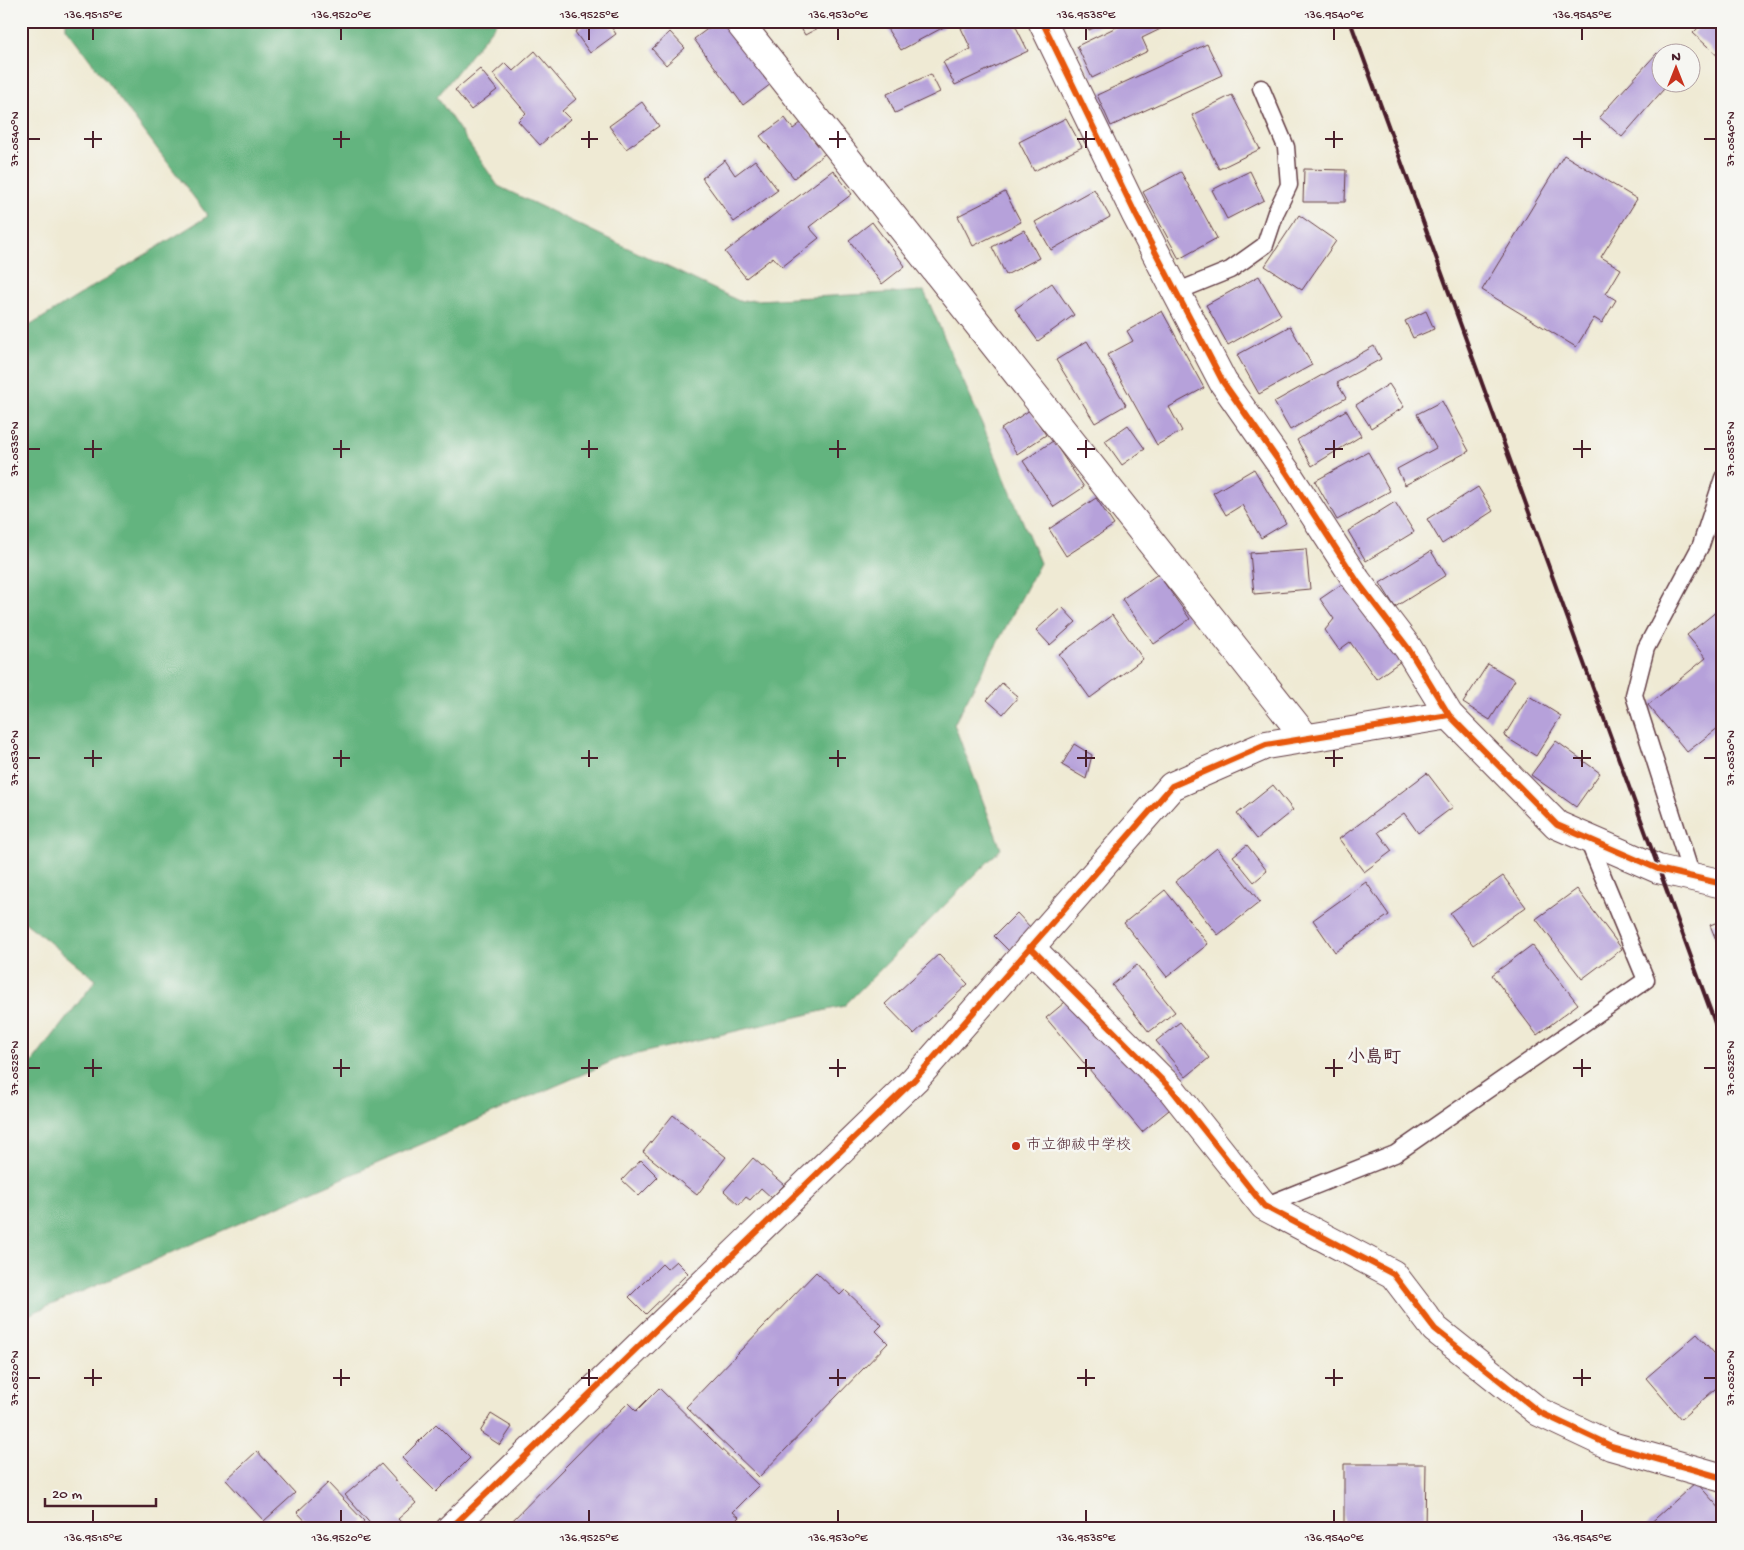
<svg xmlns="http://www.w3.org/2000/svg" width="1744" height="1550" font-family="'Gochi Hand','Klee One',sans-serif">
	<rect width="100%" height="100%" fill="#f6f6f2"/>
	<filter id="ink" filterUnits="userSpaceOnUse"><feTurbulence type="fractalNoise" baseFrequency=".02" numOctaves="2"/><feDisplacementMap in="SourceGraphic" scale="10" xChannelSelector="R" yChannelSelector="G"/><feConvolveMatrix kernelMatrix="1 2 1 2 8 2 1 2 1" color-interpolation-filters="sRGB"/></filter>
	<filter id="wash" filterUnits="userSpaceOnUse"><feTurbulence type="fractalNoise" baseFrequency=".0096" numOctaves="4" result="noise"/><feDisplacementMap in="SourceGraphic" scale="20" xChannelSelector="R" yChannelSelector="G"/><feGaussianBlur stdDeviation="1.12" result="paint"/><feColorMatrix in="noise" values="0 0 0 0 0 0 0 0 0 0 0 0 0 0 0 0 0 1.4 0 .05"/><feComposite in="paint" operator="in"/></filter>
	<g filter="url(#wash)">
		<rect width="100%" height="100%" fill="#efead4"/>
		<path fill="#64b47f" stroke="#576a55" d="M66,21H498L437,97L498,186L739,301L924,291L989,440L1040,563L954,724L1001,849L844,1006L620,1058L21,1318V1077L96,980L21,919V441L27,439L21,397V331L208,216L66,28Z"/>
		<g id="blocks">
			<path fill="#b6a1da" d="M589,21H607L616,34L590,53L575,32Z
				M718,21H725L771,84L743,105L694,39Z
				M797,21H831L805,35Z
				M882,21H955L901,50Z
				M976,21H1013L1028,51L955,85L943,62L971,49L961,28Z
				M1085,21H1108L1089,30Z
				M1129,21H1177L1142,38L1148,51L1092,78L1077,46Z
				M1705,21H1723V57L1721,59L1693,33Z
				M670,32L685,48L666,65L652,49Z
				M1207,44L1222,75L1111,126L1097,95Z
				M535,51L576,99L562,111L570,119L540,145L518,121L526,113L493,74L505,63L513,71Z
				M1657,53L1662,57V82H1670L1622,137L1599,117Z
				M480,69L497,90L471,110L455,90Z
				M931,74L940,92L895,113L887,94Z
				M1232,95L1260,149L1219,169L1192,115Z
				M642,102L659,126L626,149L609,126Z
				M785,118L793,129L802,122L827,152L794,178L760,136Z
				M1066,118L1082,147L1034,171L1019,142Z
				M1564,155L1637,199L1601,257L1621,269L1606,294L1616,300L1602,323L1594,318L1576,347L1482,290Z
				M725,160L735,175L755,160L778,190L734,222L702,178Z
				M1304,169L1346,170L1345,202H1303Z
				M833,170L852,194L809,227L819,238L782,267L773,257L746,278L725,252Z
				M1250,171L1264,200L1227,219L1212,190Z
				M1181,172L1217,238L1179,259L1143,192Z
				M1094,189L1110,217L1051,250L1035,222Z
				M1005,192L1021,222L973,246L958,216Z
				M1299,215L1336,241L1302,290L1265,266Z
				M872,222L905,266L882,284L849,240Z
				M1024,230L1039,258L1006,275L992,247Z
				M1722,253H1723V277L1716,275Z
				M1259,276L1281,315L1228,345L1206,305Z
				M1052,283L1074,315L1038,341L1015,309Z
				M1162,311L1204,388L1169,407L1182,431L1157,445L1107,355L1133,341L1127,331Z
				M1426,311L1434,329L1413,338L1405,321Z
				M1290,326L1312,365L1259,394L1237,355Z
				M1087,341L1126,405L1095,423L1056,360Z
				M1374,346L1381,359L1337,383L1346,398L1290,430L1274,402Z
				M1389,384L1404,407L1371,428L1356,405Z
				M1442,401L1469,451L1405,485L1397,469L1436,448L1417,414Z
				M1030,410L1046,435L1017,454L1001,429Z
				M1346,410L1361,436L1312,466L1297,440Z
				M1128,425L1145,449L1122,465L1105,441Z
				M1053,441L1084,487L1054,507L1023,461Z
				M1368,452L1390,491L1337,520L1315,481Z
				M1254,469L1286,523L1261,538L1242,505L1226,515L1213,493Z
				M1478,487L1493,511L1442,544L1427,519Z
				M1096,498L1114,525L1066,556L1049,529Z
				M1395,502L1414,532L1366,561L1348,531Z
				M1306,549L1310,589L1254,594L1250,553Z
				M1431,551L1446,575L1395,607L1380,583Z
				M1158,574L1190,619L1154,644L1122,599Z
				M1345,582L1401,661L1376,679L1350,642L1339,650L1325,630L1334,619L1320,599Z
				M1062,607L1076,622L1050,645L1036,630Z
				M1717,611L1723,618V724L1687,752L1648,705L1706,658L1687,635Z
				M1112,615L1143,659L1090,698L1059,655Z
				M1488,664L1515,680L1490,720L1463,703Z
				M1002,683L1018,697L1003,714L987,700Z
				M1529,696L1561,716L1536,756L1504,736Z
				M1556,741L1600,773L1576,807L1531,775Z
				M1074,744L1092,755L1086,779L1062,765Z
				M1427,773L1453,807L1418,833L1404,813L1378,832L1392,851L1364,872L1339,839Z
				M1273,785L1293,810L1257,839L1237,814Z
				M1247,845L1267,871L1254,882L1233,856Z
				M1217,848L1260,902L1218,935L1175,882Z
				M1503,876L1526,907L1473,945L1450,913Z
				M1366,882L1389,915L1335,952L1313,920Z
				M1577,889L1622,949L1582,979L1536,919Z
				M1165,890L1208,944L1167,977L1124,923Z
				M1017,913L1032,929L1009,951L994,936Z
				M1723,920V957L1710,925Z
				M1532,945L1578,1004L1537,1035L1492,975Z
				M939,954L968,984L914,1034L885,1004Z
				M1137,965L1175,1012L1149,1032L1112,985Z
				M1077,992L1174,1106L1142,1132L1046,1018Z
				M1180,1022L1209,1058L1186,1077L1156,1041Z
				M673,1115L726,1157L697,1195L643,1152Z
				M753,1158L784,1185L772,1198L761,1188L750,1200L746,1197L739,1205L724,1191Z
				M641,1160L658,1177L639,1196L622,1180Z
				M676,1261L688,1273L646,1314L629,1297L662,1264L667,1269Z
				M816,1272L840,1295L845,1290L882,1325L876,1331L888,1343L759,1477L686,1407Z
				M1697,1334L1723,1363V1382L1681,1419L1646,1378Z
				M659,1388L759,1486L733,1512L739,1517L727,1529H504L628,1403L636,1411Z
				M491,1414L512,1427L500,1445L480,1432Z
				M436,1424L470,1458L436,1492L402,1458Z
				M257,1451L295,1493L264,1521L226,1480Z
				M381,1464L416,1503L398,1519L406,1528L405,1529H375L345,1495Z
				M1344,1464H1426L1425,1529H1344Z
				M1696,1482L1723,1512V1529H1647L1646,1527Z
				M328,1483L364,1521L356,1529H313L297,1512Z"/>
		</g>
	</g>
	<g filter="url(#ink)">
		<use href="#blocks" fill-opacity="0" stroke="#633d44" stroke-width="1"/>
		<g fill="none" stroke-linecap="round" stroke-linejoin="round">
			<g stroke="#633d44" stroke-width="19">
				<path id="lane" d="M1176,292L1230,270L1265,245L1276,212L1289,185L1286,147L1261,88
					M1692,877L1634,695L1646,648L1701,545L1723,478
					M1264,1206L1395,1154L1646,980L1587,838"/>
			</g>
			<g stroke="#633d44" stroke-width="30">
				<path id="street" d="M738,21L1306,738
					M1042,21L1135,213L1223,382L1287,473L1357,581L1408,648L1449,715L1557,825L1658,869L1723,884
					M1030,947L1172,1090L1264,1206L1393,1274L1435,1329L1539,1412L1611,1446L1723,1478
					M450,1529L915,1079L1172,786L1266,745L1449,715"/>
			</g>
			<use href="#lane" stroke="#fff" stroke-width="16"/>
			<use href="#street" stroke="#fff" stroke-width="28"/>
			<path stroke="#4a1f2b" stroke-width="4" d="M1350,21L1723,1045"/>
			<g stroke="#f6f6f2" stroke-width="9">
				<path id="cycleway" d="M1042,21L1135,213L1223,382L1287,473L1357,581L1408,648L1449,715L1557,825L1658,869L1723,884
					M1030,947L1172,1090L1264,1206L1393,1274L1435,1329L1539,1412L1611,1446L1723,1478
					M450,1529L915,1079L1172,786L1266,745L1449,715"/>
			</g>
			<use href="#cycleway" stroke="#e8590c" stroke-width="6"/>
		</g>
	</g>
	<path fill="none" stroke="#4a1f2b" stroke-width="2" d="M93,28V40M341,28V40M589,28V40M838,28V40M1086,28V40M1334,28V40M1582,28V40M93,131V148M341,131V148M589,131V148M838,131V148M1086,131V148M1334,131V148M1582,131V148M28,139H40M84,139H102M333,139H350M581,139H598M829,139H846M1077,139H1095M1325,139H1343M1573,139H1591M1704,139H1716M93,440V458M341,440V458M589,440V458M838,440V458M1086,440V458M1334,440V458M1582,440V458M28,449H40M84,449H102M333,449H350M581,449H598M829,449H846M1077,449H1095M1325,449H1343M1573,449H1591M1704,449H1716M93,750V767M341,750V767M589,750V767M838,750V767M1086,750V767M1334,750V767M1582,750V767M28,758H40M84,758H102M333,758H350M581,758H598M829,758H846M1077,758H1095M1325,758H1343M1573,758H1591M1704,758H1716M93,1059V1077M341,1059V1077M589,1059V1077M838,1059V1077M1086,1059V1077M1334,1059V1077M1582,1059V1077M28,1068H40M84,1068H102M333,1068H350M581,1068H598M829,1068H846M1077,1068H1095M1325,1068H1343M1573,1068H1591M1704,1068H1716M93,1369V1386M341,1369V1386M589,1369V1386M838,1369V1386M1086,1369V1386M1334,1369V1386M1582,1369V1386M28,1378H40M84,1378H102M333,1378H350M581,1378H598M829,1378H846M1077,1378H1095M1325,1378H1343M1573,1378H1591M1704,1378H1716M93,1510V1522M341,1510V1522M589,1510V1522M838,1510V1522M1086,1510V1522M1334,1510V1522M1582,1510V1522"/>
	<circle fill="#c8321e" stroke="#f6f6f2" stroke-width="2" cx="1016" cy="1146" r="5"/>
	<g text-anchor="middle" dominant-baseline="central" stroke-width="5" stroke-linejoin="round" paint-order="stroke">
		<g font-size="15" fill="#4a1f2b" stroke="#f6f6f2" text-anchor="start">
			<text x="1026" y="1146">市立御祓中学校</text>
		</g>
		<g font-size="18" font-weight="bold" fill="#4a1f2b" stroke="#f6f6f2">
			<text x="1374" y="1058">小島町</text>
		</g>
	</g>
	<rect width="1744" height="1550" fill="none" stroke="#f6f6f2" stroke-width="55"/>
	<g transform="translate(1676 68)"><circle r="24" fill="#f6f6f2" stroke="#b1a0a2"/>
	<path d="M0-4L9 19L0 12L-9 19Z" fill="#c8321e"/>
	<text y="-8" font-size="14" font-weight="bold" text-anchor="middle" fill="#4a1f2b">N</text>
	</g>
	<path d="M45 1498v8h111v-8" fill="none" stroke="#4a1f2b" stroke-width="2.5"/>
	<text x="52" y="1498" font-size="15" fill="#4a1f2b" stroke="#f6f6f2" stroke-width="4" paint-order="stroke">20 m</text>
	<rect x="28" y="28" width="1688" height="1494" fill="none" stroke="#4a1f2b" stroke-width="2"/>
	<g font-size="12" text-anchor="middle" fill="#4a1f2b">
		<text x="93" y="18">136.9515°E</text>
		<text x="341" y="18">136.9520°E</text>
		<text x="589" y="18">136.9525°E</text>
		<text x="838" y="18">136.9530°E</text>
		<text x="1086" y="18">136.9535°E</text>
		<text x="1334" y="18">136.9540°E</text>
		<text x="1582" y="18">136.9545°E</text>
		<text transform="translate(14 139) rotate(-90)" y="4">37.0540°N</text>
		<text transform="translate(1730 139) rotate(-90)" y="4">37.0540°N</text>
		<text transform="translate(14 449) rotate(-90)" y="4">37.0535°N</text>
		<text transform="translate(1730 449) rotate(-90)" y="4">37.0535°N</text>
		<text transform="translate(14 758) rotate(-90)" y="4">37.0530°N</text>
		<text transform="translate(1730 758) rotate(-90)" y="4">37.0530°N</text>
		<text transform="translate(14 1068) rotate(-90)" y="4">37.0525°N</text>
		<text transform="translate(1730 1068) rotate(-90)" y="4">37.0525°N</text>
		<text transform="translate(14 1378) rotate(-90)" y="4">37.0520°N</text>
		<text transform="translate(1730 1378) rotate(-90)" y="4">37.0520°N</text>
		<text x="93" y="1541">136.9515°E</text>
		<text x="341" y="1541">136.9520°E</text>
		<text x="589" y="1541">136.9525°E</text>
		<text x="838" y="1541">136.9530°E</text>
		<text x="1086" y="1541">136.9535°E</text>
		<text x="1334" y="1541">136.9540°E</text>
		<text x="1582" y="1541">136.9545°E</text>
	</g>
</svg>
